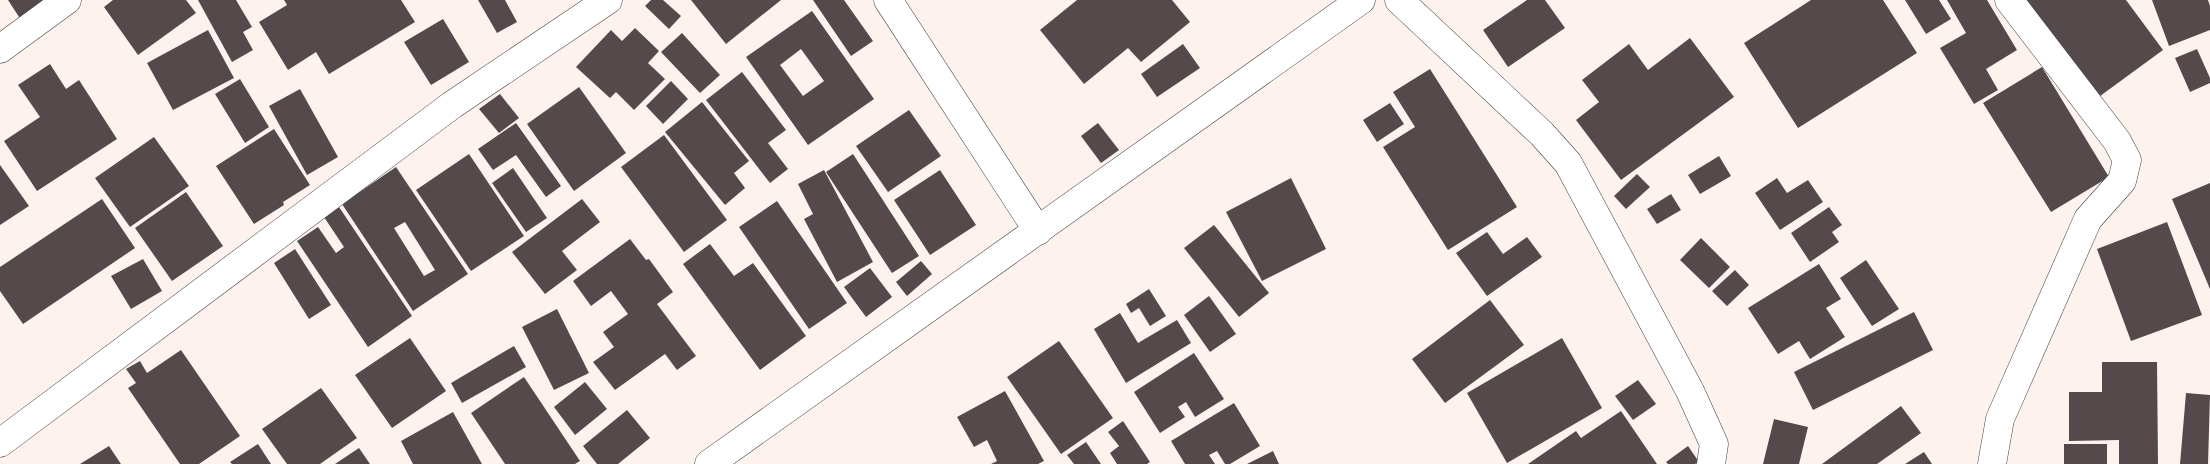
<svg xmlns="http://www.w3.org/2000/svg" width="2210" height="464" font-family="Merriweather,serif">
	<rect width="100%" height="100%" fill="#fdf2ee"/>
	<path fill="#544a4c" fill-rule="evenodd" d="M8,0H50L21,20Z
		M113,0H186L196,13L138,55L104,7Z
		M198,0H236L252,27L243,32L253,50L232,62Z
		M284,0H401L415,22L329,74L316,52L288,70L259,22L287,5Z
		M478,0H505L517,22L497,33Z
		M651,0H663L681,16L669,29L645,6Z
		M691,0H781L726,44Z
		M813,0H844L873,41L851,56Z
		M1077,0H1172L1190,22L1141,62L1128,48L1084,84L1040,30Z
		M1527,0H1545L1565,28L1508,67L1483,30Z
		M1811,0H1883L1917,53L1798,128L1744,43Z
		M1905,0H1939L1951,19L1926,34Z
		M1947,0H1987L2017,50L1986,69L1998,90L1974,104L1940,48L1966,33Z
		M2024,0H2126L2163,50L2096,99Z
		M2152,0H2208L2210,6V30L2169,46Z
		M812,11L874,99L808,145L746,57ZM801,49L824,81L803,96L780,65Z
		M443,19L469,62L431,85L404,42Z
		M635,28L659,51L648,63L665,79L634,110L616,92L610,98L576,67L611,30L622,41Z
		M208,30L234,78L173,110L147,63Z
		M682,33L720,75L700,93L661,52Z
		M1690,38L1734,97L1621,180L1576,120L1599,102L1582,80L1629,44L1648,70Z
		M1183,44L1200,68L1157,97L1141,74Z
		M2197,49L2210,78V83L2190,92L2175,58Z
		M50,64L66,89L79,80L117,139L37,191L4,141L40,117L18,85Z
		M2042,67L2109,177L2051,212L1983,103Z
		M1430,69L1517,207L1448,250L1383,147L1415,127L1393,92Z
		M742,72L786,130L768,143L788,169L770,183L706,100Z
		M240,79L269,127L245,143L215,94Z
		M671,81L688,99L663,124L646,106Z
		M579,87L626,153L574,191L527,124Z
		M300,89L338,157L307,175L269,106Z
		M500,94L519,118L499,133L479,109Z
		M702,102L749,161L734,173L745,188L725,205L665,132Z
		M1390,103L1404,124L1377,142L1363,120Z
		M909,110L941,156L888,192L856,146Z
		M516,123L561,186L546,197L516,155L493,170L478,149Z
		M1098,123L1119,150L1101,163L1081,136Z
		M274,129L310,185L283,202L284,205L254,224L216,166Z
		M664,135L727,220L684,252L621,167Z
		M154,137L189,186L130,227L95,178Z
		M469,154L524,236L471,271L416,190Z
		M853,154L919,256L892,273L826,172Z
		M1719,156L1731,176L1700,194L1688,175Z
		M0,165L29,206L0,225Z
		M396,167L468,274L413,311L342,204ZM405,222L435,270L424,276L394,228Z
		M513,168L547,218L526,232L492,183Z
		M824,170L873,262L837,282L804,219L813,214L798,184Z
		M940,170L976,225L930,255L894,200Z
		M1637,174L1650,187L1626,209L1614,196Z
		M1291,178L1326,249L1262,281L1226,212Z
		M1777,178L1787,193L1808,180L1823,202L1780,230L1755,193Z
		M2210,183V289L2172,199Z
		M186,192L223,246L172,281L135,228Z
		M1671,194L1681,210L1657,224L1647,209Z
		M102,199L135,248L23,324L0,291V267Z
		M582,199L600,222L562,251L577,270L545,294L512,252Z
		M777,201L847,303L809,329L739,227Z
		M339,207L412,316L368,347L297,241L318,227L336,253L344,247L324,217Z
		M1829,207L1842,225L1832,232L1839,242L1810,262L1791,233Z
		M2167,222L2202,315L2131,341L2097,249Z
		M1214,225L1269,293L1239,317L1184,248Z
		M1487,232L1503,254L1527,237L1542,257L1487,296L1456,253Z
		M1701,238L1730,267L1709,288L1680,260Z
		M630,239L646,260L649,259L673,292L657,304L696,356L677,370L665,354L615,390L593,362L614,347L603,332L628,314L611,291L591,306L573,281Z
		M710,244L734,276L753,263L806,336L760,370L683,264Z
		M295,249L331,305L309,319L274,263Z
		M143,259L162,291L131,309L111,276Z
		M1866,260L1899,309L1872,326L1840,278Z
		M921,261L932,274L907,296L896,282Z
		M1819,264L1841,299L1826,308L1845,337L1810,359L1799,341L1778,354L1748,308Z
		M870,268L892,297L866,317L844,287Z
		M1735,270L1749,285L1727,306L1712,291Z
		M1149,289L1166,316L1150,326L1139,308L1131,313L1126,304Z
		M1209,296L1236,334L1210,352L1184,315Z
		M1490,300L1524,345L1445,403L1412,359Z
		M557,309L589,373L554,390L522,327Z
		M1914,312L1933,350L1813,410L1794,372Z
		M1120,313L1138,343L1177,320L1191,343L1126,383L1094,329Z
		M410,338L446,391L392,428L355,375Z
		M1562,338L1602,408L1507,463L1467,393Z
		M1059,341L1113,418L1061,454L1007,377Z
		M514,346L526,367L462,403L451,383Z
		M181,350L240,436L199,464H180L128,388L136,383L126,369L140,361L147,373Z
		M1194,353L1224,399L1195,417L1186,402L1178,407L1185,417L1160,433L1134,392Z
		M2102,362H2157L2158,464H2119V440L2069,441V392H2102Z
		M524,377L580,461L575,464H505L471,413Z
		M1638,380L1656,404L1633,420L1615,396Z
		M585,382L607,409L575,435L554,407Z
		M321,388L357,438L320,464H287L262,429Z
		M1005,391L1044,461L1038,464H991L997,461L987,440L974,447L957,417Z
		M2186,393L2210,395L2208,464H2180Z
		M1234,403L1260,446L1230,464H1225L1217,451L1209,455L1215,464H1185L1171,441Z
		M1901,406L1921,433L1877,464H1822Z
		M627,410L650,438L618,464H597L583,446Z
		M1621,411L1657,464H1528L1576,431L1581,438Z
		M453,412L482,464H413L401,441Z
		M1774,419L1808,427L1799,464H1763Z
		M1123,421L1150,462L1147,464H1117L1110,453L1119,446L1108,432Z
		M1086,442L1101,464H1074L1067,455Z
		M258,444L271,464H232L230,462Z
		M2064,444H2107V464H2064Z
		M109,446L121,464H80Z
		M1688,446L1699,462L1695,464H1668L1666,462Z
		M359,448L370,464H335Z
		M1273,451L1279,464H1247Z
		M1924,452L1932,464H1905Z"/>
	<g fill="none" stroke-linecap="round" stroke-linejoin="round">
		<g stroke="#3f3f3f" stroke-width="29">
			<path id="minor" d="M888,0L1038,231
				M1399,0L1542,134L1568,163L1690,391L1714,444L1711,464
				M0,49L67,0
				M0,443L452,105L608,0
				M709,464L1361,0
				M1992,464L2000,419L2088,219L2122,181L2127,160L2117,141L2009,0"/>
		</g>
		<use href="#minor" stroke="#fff" stroke-width="28"/>
	</g>
</svg>
